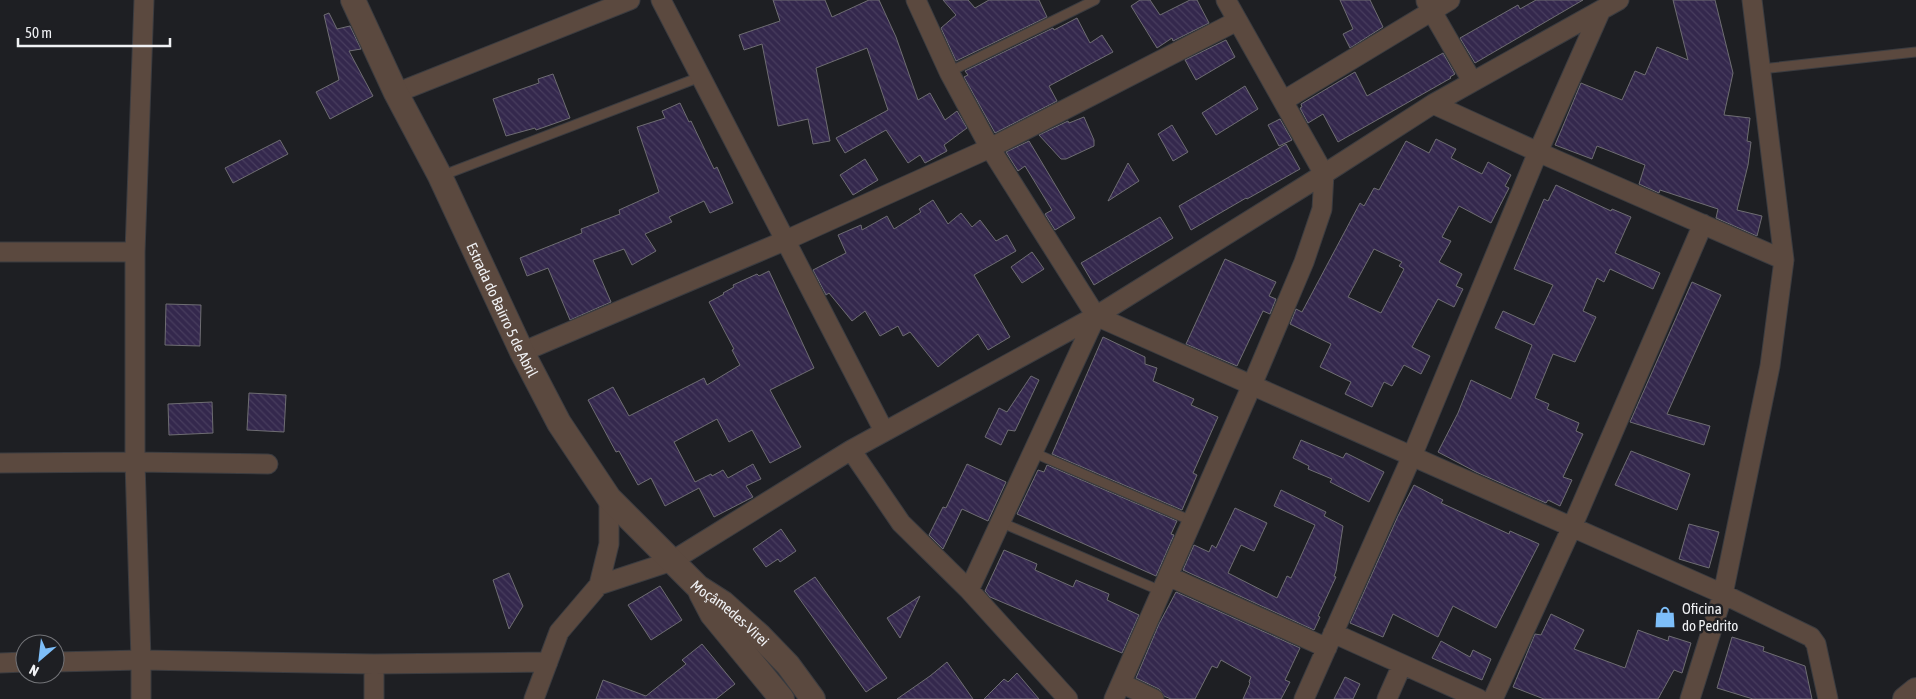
<svg xmlns="http://www.w3.org/2000/svg" width="1916" height="699" font-family="'Asap Condensed',sans-serif">
	<defs>
		<pattern id="building-back-hatch" width="6" height="6" patternUnits="userSpaceOnUse" patternTransform="scale(1.25)"><rect width="6" height="6" fill="#34284d"/><path d="M-1 5l2 2M0 0l6 6M5-1l2 2" fill="none" stroke="#483d5e"/></pattern>
	</defs>
	<rect width="100%" height="100%" fill="#1e1f23"/>
	<path fill="url(#building-back-hatch)" stroke="#6e6d72" fill-rule="evenodd" d="M773,0H825L832,17L869,0H879L896,37L918,100L930,93L945,120L957,111L967,128L944,145L947,151L925,163L920,155L908,163L886,130L845,153L836,138L888,110L867,48L816,68L830,141L813,144L808,119L778,126L762,44L744,50L739,35L780,21Z
		M943,0H968L975,8L989,0H1039L1047,17L956,61L941,28L956,15Z
		M1140,0H1150L1160,15L1190,0H1197L1209,23L1173,41L1172,38L1157,48L1131,6Z
		M1340,0H1370L1383,27L1350,48L1343,34L1353,29Z
		M1536,0H1583L1475,63L1460,38L1518,5L1520,9Z
		M1673,0H1715L1733,73L1724,115L1750,118L1747,141L1751,142L1748,165L1737,210L1762,216L1757,236L1716,218L1718,209L1660,190L1659,193L1639,184L1645,165L1597,146L1592,159L1555,145L1581,83L1622,100L1635,71L1645,75L1657,47L1688,60Z
		M329,13L337,29L350,26L361,49L349,51L373,96L330,119L316,92L339,80L324,15Z
		M1077,18L1090,43L1102,35L1113,52L1049,86L1057,101L995,133L964,77L968,75L965,71L1053,28L1054,30Z
		M1226,40L1235,57L1196,80L1185,60Z
		M1443,53L1455,74L1450,77L1451,78L1338,142L1323,114L1308,123L1300,108L1302,107L1301,104L1355,72L1367,96Z
		M553,74L570,118L536,130L535,128L506,136L493,99L539,83L538,79Z
		M1245,86L1258,109L1216,135L1202,113Z
		M680,103L689,122L691,121L714,169L717,167L733,203L710,213L704,201L669,217L672,222L645,234L656,251L632,265L624,249L593,260L611,302L570,320L548,268L527,276L520,258L582,233L581,229L620,214L619,210L659,192L637,127L665,118L662,111Z
		M1084,117L1094,140V146L1066,159H1061L1039,135L1068,121L1069,123Z
		M1280,119L1292,140L1279,146L1268,125Z
		M1172,125L1188,152L1173,161L1158,134Z
		M1436,139L1456,149L1451,158L1482,174L1488,162L1511,175L1505,186L1509,188L1491,223L1459,206L1442,237L1451,241L1439,262L1462,274L1456,286L1463,289L1454,307L1438,299L1412,347L1430,356L1421,374L1404,365L1392,386L1384,382L1372,407L1345,394L1351,382L1320,367L1331,344L1290,324L1296,309L1302,312L1360,203L1364,206L1374,188L1379,190L1406,141L1429,153ZM1374,249L1402,262L1399,266L1404,269L1381,313L1348,297Z
		M280,140L288,154L233,183L225,168Z
		M1029,141L1075,218L1055,230L1045,214L1052,210L1025,166L1018,171L1006,152Z
		M1286,144L1300,169L1247,199L1246,198L1191,230L1179,206Z
		M865,159L878,180L853,195L840,175Z
		M1128,163L1139,181L1108,201Z
		M1556,185L1611,211L1612,209L1631,217L1615,253L1660,273L1653,289L1610,269L1604,282L1597,278L1583,311L1596,317L1575,362L1553,354L1535,398L1549,404L1547,409L1579,423L1576,431L1583,434L1563,477L1572,480L1560,506L1548,500L1546,503L1476,472L1438,452L1458,413L1471,380L1511,399L1532,345L1495,328L1503,311L1534,325L1553,285L1514,269L1544,199L1548,201Z
		M933,200L948,224L961,213L972,227L980,220L996,241L1007,235L1016,251L974,275L1010,337L988,350L978,334L938,367L910,332L903,336L898,326L880,336L865,311L852,321L829,293L826,295L813,270L846,253L838,235L861,225L862,230L887,216L894,229L921,212L919,209Z
		M1160,217L1173,238L1094,285L1081,263Z
		M1032,252L1044,269L1022,283L1011,267Z
		M1225,259L1276,282L1269,296L1276,299L1270,314L1263,311L1237,366L1186,344Z
		M769,271L814,368L770,390L801,447L770,463L752,430L729,442L717,419L674,442L695,482L711,474L712,476L723,470L728,478L753,464L761,479L746,486L753,497L714,517L699,488L665,506L651,478L638,485L619,451L616,452L588,400L613,387L629,416L704,378L707,385L740,365L732,350L734,349L709,302L724,294L723,293L734,287L733,285L757,274L759,276Z
		M1692,282L1721,295L1667,414L1710,426L1704,445L1630,422Z
		M166,304L201,305L200,346L165,345Z
		M1103,337L1145,357V364L1157,368L1153,381L1194,399L1191,405L1218,417L1193,473L1197,475L1182,510L1052,454Z
		M1031,376L1039,380L1015,431L1008,430L1001,445L985,437L999,408L1007,412Z
		M249,393L286,395L284,432L247,430Z
		M212,402L213,433L169,435L168,404Z
		M1301,440L1343,458L1346,453L1384,472L1369,502L1330,482L1332,479L1308,469L1309,466L1293,458Z
		M1631,451L1690,474L1677,510L1615,485Z
		M967,464L1006,482L988,521L962,509L943,549L929,535L943,507L946,508Z
		M1047,465L1177,521L1171,534L1174,535L1156,576L1017,514L1038,470L1044,472Z
		M1414,485L1443,500L1441,503L1509,534L1510,531L1539,544L1496,628L1453,606L1438,637L1393,614L1383,637L1350,623L1398,516Z
		M1281,490L1326,512L1324,516L1343,526L1336,571L1334,576L1336,577L1318,616L1320,617L1314,630L1183,570L1194,545L1209,552L1212,545L1216,548L1235,508L1267,523L1254,551L1241,545L1228,573L1277,598L1287,576L1291,578L1315,525L1274,506Z
		M1689,524L1719,532L1709,568L1679,559Z
		M781,529L796,551L780,562L778,559L766,567L753,549Z
		M1004,550L1037,564L1035,570L1073,587L1076,580L1109,594L1107,600L1139,615L1122,653L990,597L985,591Z
		M509,573L523,606L509,629L493,580Z
		M815,577L887,678L866,692L794,591Z
		M660,586L682,620L651,640L628,605Z
		M1176,592L1300,648L1285,680L1290,682L1281,699H1243L1250,683L1249,682L1251,677L1221,660L1217,668L1212,666L1195,699H1171L1164,696L1159,689L1136,678L1159,624Z
		M920,596L900,638L887,618Z
		M1551,614L1584,630L1574,649L1625,668L1638,630L1668,641L1669,636L1691,643L1682,673L1674,670L1658,699H1544L1513,687L1535,634L1541,635Z
		M1732,637L1764,647L1763,651L1805,666L1812,699H1753L1717,688Z
		M1441,641L1470,657L1473,650L1491,659L1482,680L1432,658Z
		M702,644L735,684L716,699H596L603,680L646,696L686,664L682,660Z
		M947,662L973,699H897L930,676Z
		M1017,673L1039,699H984L1004,679L1008,682Z
		M1345,677L1360,684L1353,699H1334Z"/>
	<g fill="none" stroke-linecap="round" stroke-linejoin="round">
		<g stroke="#3b3c40" stroke-width="11">
			<path id="service" d="M1761,69L1916,52
				M949,72L1095,0
				M441,176L700,77
				M1032,452L1192,521
				M1000,522L1161,591"/>
		</g>
		<g stroke="#3b3c40" stroke-width="21">
			<path id="minor" d="M661,0L884,431
				M916,0L949,72L990,148L1096,316L1723,594L1811,637L1816,644L1828,699
				M1426,1L1472,81
				M396,93L630,0
				M1283,101L1450,0
				M1433,104L1538,152L1784,260
				M0,252H135
				M522,352L784,241L990,148L1237,21
				M851,450L901,523L969,590L1068,699
				M0,463L135,462L268,464
				M609,498V544L599,585L672,561L851,450L1096,316L1324,174L1433,104L1619,0
				M1168,576L1327,648
				M969,590L1096,316
				M1333,633L1479,699
				M55,662L141,660L374,664L548,662
				M0,663L25,662
				M1121,683L1154,699
				M141,699V660L135,462V252L144,0
				M374,699V664
				M534,699L559,632L599,585
				M1114,699L1252,385L1304,262L1322,209L1324,174L1226,0
				M1304,699L1412,456L1538,152L1601,10
				M1387,699L1402,665
				M1493,699L1572,527L1703,224
				M1690,699L1723,594L1770,366L1784,260L1752,0"/>
		</g>
		<g stroke="#3b3c40" stroke-width="26">
			<g id="tertiary">
				<path id="s1" d="M353,0L396,93L440,176L522,352L559,423L609,498L698,587L723,603L760,636L788,665L813,699"/>
				<path d="M701,593L712,614L782,699"/>
				<path d="M1905,699L1916,690"/>
			</g>
		</g>
		<use href="#service" stroke="#5b493f" stroke-width="9"/>
		<use href="#minor" stroke="#5b493f" stroke-width="19"/>
		<use href="#tertiary" stroke="#5b493f" stroke-width="24"/>
	</g>
	<defs>
		<g id="shop-bare" transform="scale(1.725)"><path d="M-5-2.5h2.3a2.7 3.5 0 0 1 5.4 0H5L5.5 6h-11ZM-1.5-2.5h3a1.5 2.3 0 0 0-3 0Z" fill="#7dbef9" stroke="#1e1f23" stroke-width="2.5" paint-order="stroke"/></g>
	</defs>
	<g fill-rule="evenodd">
		<use href="#shop-bare" x="1665" y="617"/>
	</g>
	<g text-anchor="middle" dominant-baseline="central" stroke-width="5" stroke-linejoin="round" paint-order="stroke">
		<g font-size="15" fill="#f0f1f4" stroke="#1e1f23">
			<text stroke="none"><textPath href="#s1" startOffset="344">Estrada do Bairro 5 de Abril</textPath></text>
			<text stroke="none"><textPath href="#s1" startOffset="728">Moçâmedes-Virei</textPath></text>
		</g>
		<g font-size="15" fill="#f0f1f4" stroke="#1e1f23" text-anchor="start">
			<text x="1682" y="608">Oficina<tspan x="1682" dy="17">do Pedrito</tspan></text>
		</g>
	</g>
	<g transform="translate(40 659) rotate(208)"><circle r="24" fill="#1e1f23" stroke="#727377"/>
	<path d="M0-4L9 19L0 12L-9 19Z" fill="#7dbef9"/>
	<text y="-8" font-size="14" font-weight="bold" text-anchor="middle" fill="#f0f1f4">N</text>
	</g>
	<path d="M18 38v8h152v-8" fill="none" stroke="#f0f1f4" stroke-width="2.5"/>
	<text x="25" y="38" font-size="15" fill="#f0f1f4" stroke="#1e1f23" stroke-width="4" paint-order="stroke">50 m</text>
</svg>
